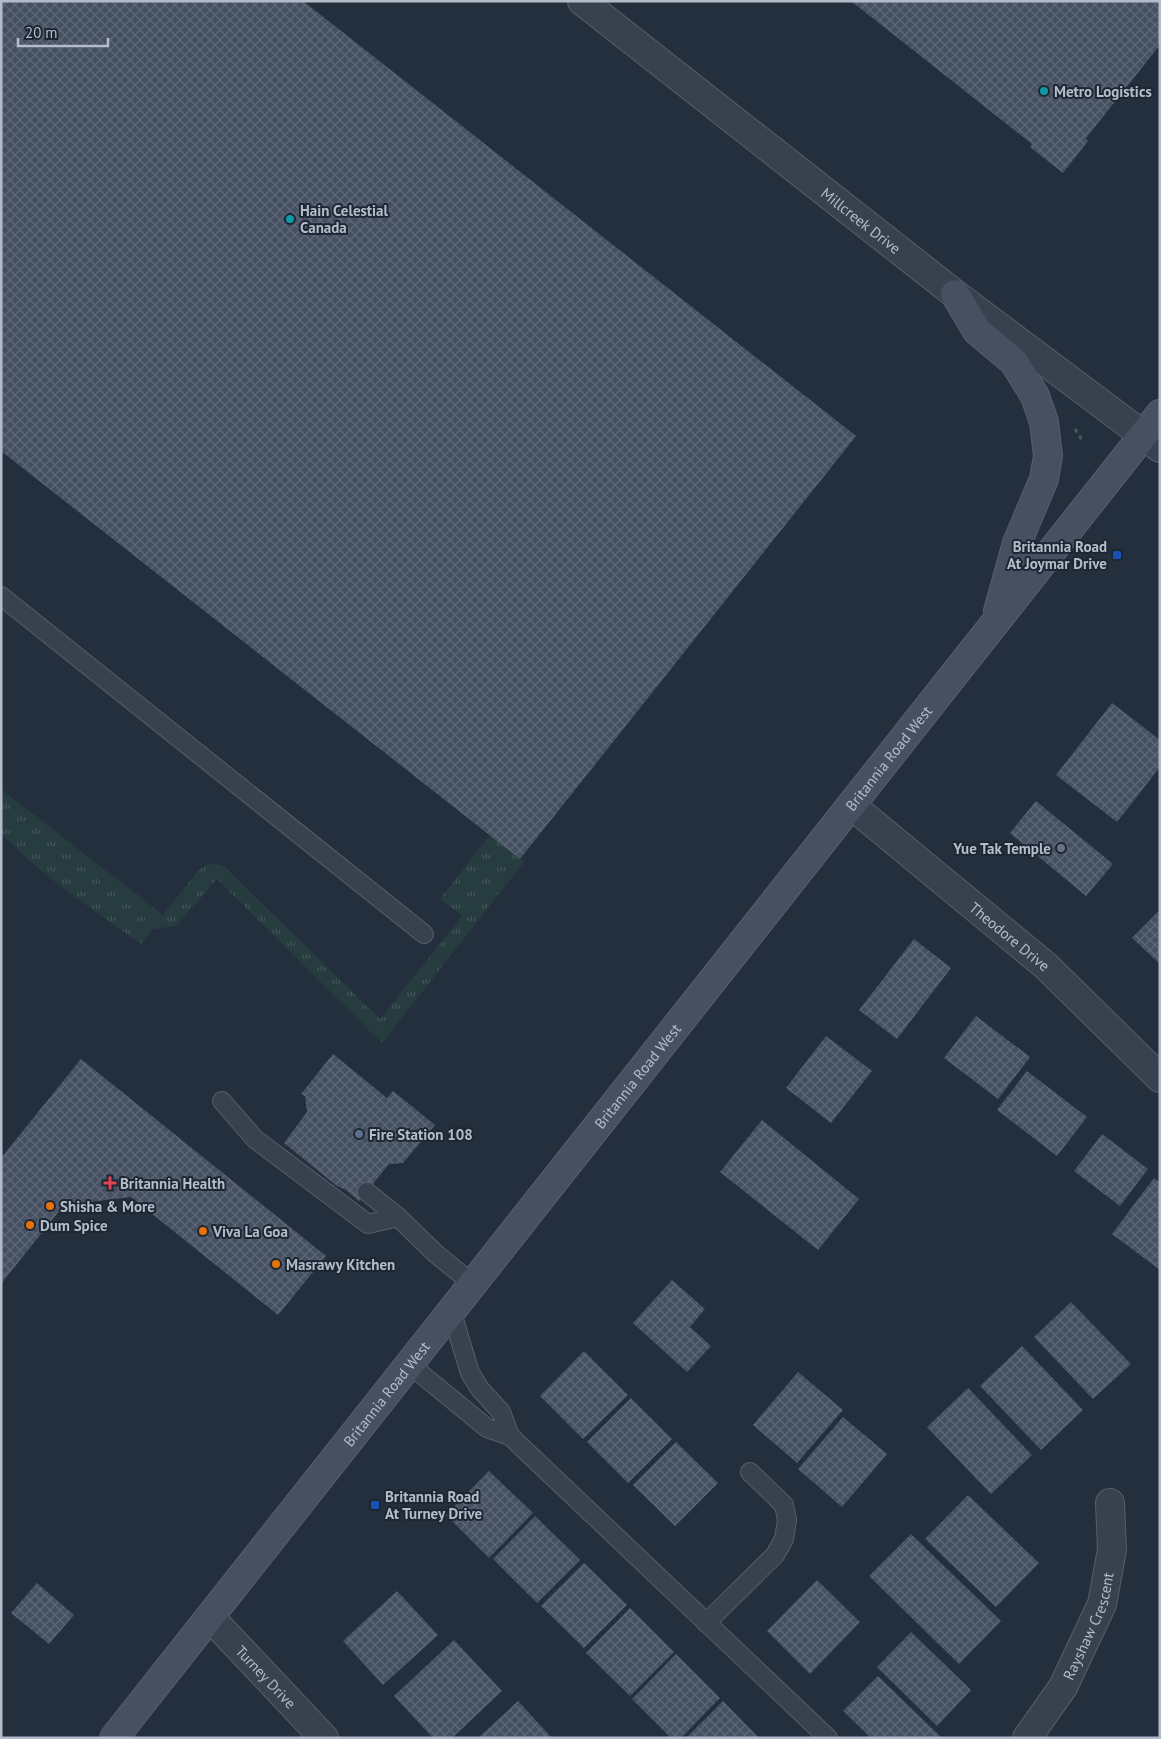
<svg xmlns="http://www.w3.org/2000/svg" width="1161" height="1739" font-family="'PT Sans',sans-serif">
	<defs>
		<pattern id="grass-tufts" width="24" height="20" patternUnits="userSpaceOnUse" patternTransform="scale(1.25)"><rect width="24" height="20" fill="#263c3f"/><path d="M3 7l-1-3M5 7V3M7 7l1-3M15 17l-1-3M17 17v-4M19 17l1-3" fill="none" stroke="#435659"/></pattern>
		<pattern id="building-cross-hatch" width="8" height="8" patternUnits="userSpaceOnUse" patternTransform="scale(1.25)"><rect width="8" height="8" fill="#455162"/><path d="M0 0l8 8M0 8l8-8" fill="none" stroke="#5d6877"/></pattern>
	</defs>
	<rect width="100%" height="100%" fill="#242f3e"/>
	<path fill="url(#grass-tufts)" d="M1,789L163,915L198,871C207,863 214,862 225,867L380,1019L462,916L440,899L490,835L524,862L382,1043L217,879L176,926L153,929L141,944C93,909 41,876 1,833Z"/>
	<path fill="url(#building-cross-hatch)" d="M1,1H303L856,436L520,859L1,451Z
		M851,1H1160V45L1086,138L1088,141L1063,173L1030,147L1032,144Z
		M1112,703L1160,740V767L1117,822L1056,775Z
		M1036,801L1113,864L1086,896L1010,833Z
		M1160,910V964L1132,938Z
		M914,939L951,968L897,1039L859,1010Z
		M976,1016L1030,1057L998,1099L944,1058Z
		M826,1036L872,1071L831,1123L786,1088Z
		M333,1054L387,1098L393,1091L435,1125L403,1163L389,1164L359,1201L346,1190L337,1186L284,1143L307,1112L305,1096L301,1094Z
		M81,1059L326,1256L278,1315L131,1197L64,1205L1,1284V1158Z
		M1027,1071L1087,1117L1057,1156L997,1110Z
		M762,1120L859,1199L818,1250L720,1172Z
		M1102,1134L1148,1169L1120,1206L1074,1171Z
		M1154,1178L1160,1182V1270L1112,1234Z
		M672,1280L705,1309L690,1327L711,1346L687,1372L633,1323Z
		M1071,1302L1131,1364L1093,1399L1034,1337Z
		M1022,1346L1083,1410L1041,1450L980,1386Z
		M584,1351L628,1395L583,1439L540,1396Z
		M798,1372L843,1410L797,1463L753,1425Z
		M968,1388L1032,1455L991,1494L927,1427Z
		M631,1398L672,1439L628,1483L587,1442Z
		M843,1417L887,1454L842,1507L798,1469Z
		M676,1442L718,1483L675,1526L633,1485Z
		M489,1471L533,1513L489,1558L446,1515Z
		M968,1495L1039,1563L996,1607L925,1539Z
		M535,1516L580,1560L537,1603L493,1559Z
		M911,1534L1001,1621L959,1664L869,1576Z
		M584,1563L627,1605L584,1648L541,1606Z
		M817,1580L860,1622L810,1674L767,1631Z
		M37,1583L74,1615L49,1644L11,1613Z
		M397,1591L438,1635L383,1685L343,1641Z
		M630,1608L674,1652L630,1696L586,1653Z
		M911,1632L971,1690L937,1726L877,1667Z
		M454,1640L502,1691L452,1738H433L394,1696Z
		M676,1654L720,1698L681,1738H671L632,1699Z
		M878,1676L940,1736L938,1738H871L843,1711Z
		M518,1701L552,1738H478Z
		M723,1701L759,1738H686Z"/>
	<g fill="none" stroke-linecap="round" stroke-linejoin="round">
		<g stroke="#565f6c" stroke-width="20">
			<path id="service" d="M1,596L424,934
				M222,1101L255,1139L368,1224L398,1217L436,1254L473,1284
				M367,1192L398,1217
				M451,1310L470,1373L480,1389L501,1412L510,1436
				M409,1364L487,1428L510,1436L828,1738
				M706,1623L775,1555L784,1539L787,1520L784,1505L750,1472"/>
		</g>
		<g stroke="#565f6c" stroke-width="30">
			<g id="minor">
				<path d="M1143,435L1160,448"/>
				<path id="s1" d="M851,805L1046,966L1160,1078"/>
				<path id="s2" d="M1027,1738L1063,1687L1102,1604L1112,1550L1110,1503"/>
			</g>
		</g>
		<g stroke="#565f6c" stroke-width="30">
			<g id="tertiary">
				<path id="s3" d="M582,1L955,294L1143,435"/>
				<path id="s4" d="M210,1617L324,1738"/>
			</g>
		</g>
		<g stroke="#565f6c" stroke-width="30">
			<g id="secondary">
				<path d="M955,294L977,331L1014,362L1035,396L1044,422L1048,456L1044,479L1017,543L998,611"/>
				<path id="s5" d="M114,1738L1160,414"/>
			</g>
		</g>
		<path stroke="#44595c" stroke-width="3" stroke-dasharray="4 4" stroke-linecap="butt" d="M1075,429L1082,440"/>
		<use href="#service" stroke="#38414e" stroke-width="18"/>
		<use href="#minor" stroke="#38414e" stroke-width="28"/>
		<use href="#tertiary" stroke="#38414e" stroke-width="28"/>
		<use href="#secondary" stroke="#465061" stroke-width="28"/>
	</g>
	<g fill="#0f9aa8" stroke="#1d2633" stroke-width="2">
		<circle cx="1044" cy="91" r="5"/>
		<circle cx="290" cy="219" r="5"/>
	</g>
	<g fill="#1a4fb4" stroke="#1d2633" stroke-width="2">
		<rect x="1112" y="550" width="10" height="10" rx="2.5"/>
		<rect x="370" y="1500" width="10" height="10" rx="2.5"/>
	</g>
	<circle fill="#6b7280" stroke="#1d2633" stroke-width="2" cx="1061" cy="848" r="5"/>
	<circle fill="#5c6f8a" stroke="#1d2633" stroke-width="2" cx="359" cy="1134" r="5"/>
	<path fill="#e0444e" stroke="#1d2633" stroke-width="2" d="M107.5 1175.5h5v5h5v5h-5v5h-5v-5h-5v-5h5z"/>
	<g fill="#e8710a" stroke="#1d2633" stroke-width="2">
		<circle cx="50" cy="1206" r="5"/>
		<circle cx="30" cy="1225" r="5"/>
		<circle cx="203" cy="1231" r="5"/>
		<circle cx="276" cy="1264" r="5"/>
	</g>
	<g text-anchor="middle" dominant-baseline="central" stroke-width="4" stroke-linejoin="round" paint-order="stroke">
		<g font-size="15" font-weight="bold" fill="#b4bcc9" stroke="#1d2633" text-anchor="start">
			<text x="1054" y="91">Metro Logistics</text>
			<text x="300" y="210">Hain Celestial<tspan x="300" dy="17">Canada</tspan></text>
			<text x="1107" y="546" text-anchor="end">Britannia Road<tspan x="1107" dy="17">At Joymar Drive</tspan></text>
			<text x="1051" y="848" text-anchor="end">Yue Tak Temple</text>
			<text x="369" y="1134">Fire Station 108</text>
			<text x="120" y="1183">Britannia Health</text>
			<text x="60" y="1206">Shisha &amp; More</text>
			<text x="40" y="1225">Dum Spice</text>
			<text x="213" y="1231">Viva La Goa</text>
			<text x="286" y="1264">Masrawy Kitchen</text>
			<text x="385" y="1496">Britannia Road<tspan x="385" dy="17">At Turney Drive</tspan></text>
		</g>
		<g font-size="15" fill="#b4bcc9" stroke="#1d2633">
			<text stroke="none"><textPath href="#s3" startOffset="355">Millcreek Drive</textPath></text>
			<text stroke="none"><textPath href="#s5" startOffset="1249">Britannia Road West</textPath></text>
			<text stroke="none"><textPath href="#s1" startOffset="206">Theodore Drive</textPath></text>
			<text stroke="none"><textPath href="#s5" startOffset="844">Britannia Road West</textPath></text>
			<text stroke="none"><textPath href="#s5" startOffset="439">Britannia Road West</textPath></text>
			<text stroke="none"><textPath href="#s2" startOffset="129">Rayshaw Crescent</textPath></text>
			<text stroke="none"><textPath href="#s4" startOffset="82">Turney Drive</textPath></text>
		</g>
	</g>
	<rect width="1161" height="1739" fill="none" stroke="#b4bcc9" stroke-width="5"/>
	<path d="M18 38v8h90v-8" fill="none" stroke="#b4bcc9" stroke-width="2.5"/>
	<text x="25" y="38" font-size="15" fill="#b4bcc9" stroke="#1d2633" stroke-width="4" paint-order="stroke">20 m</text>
</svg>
